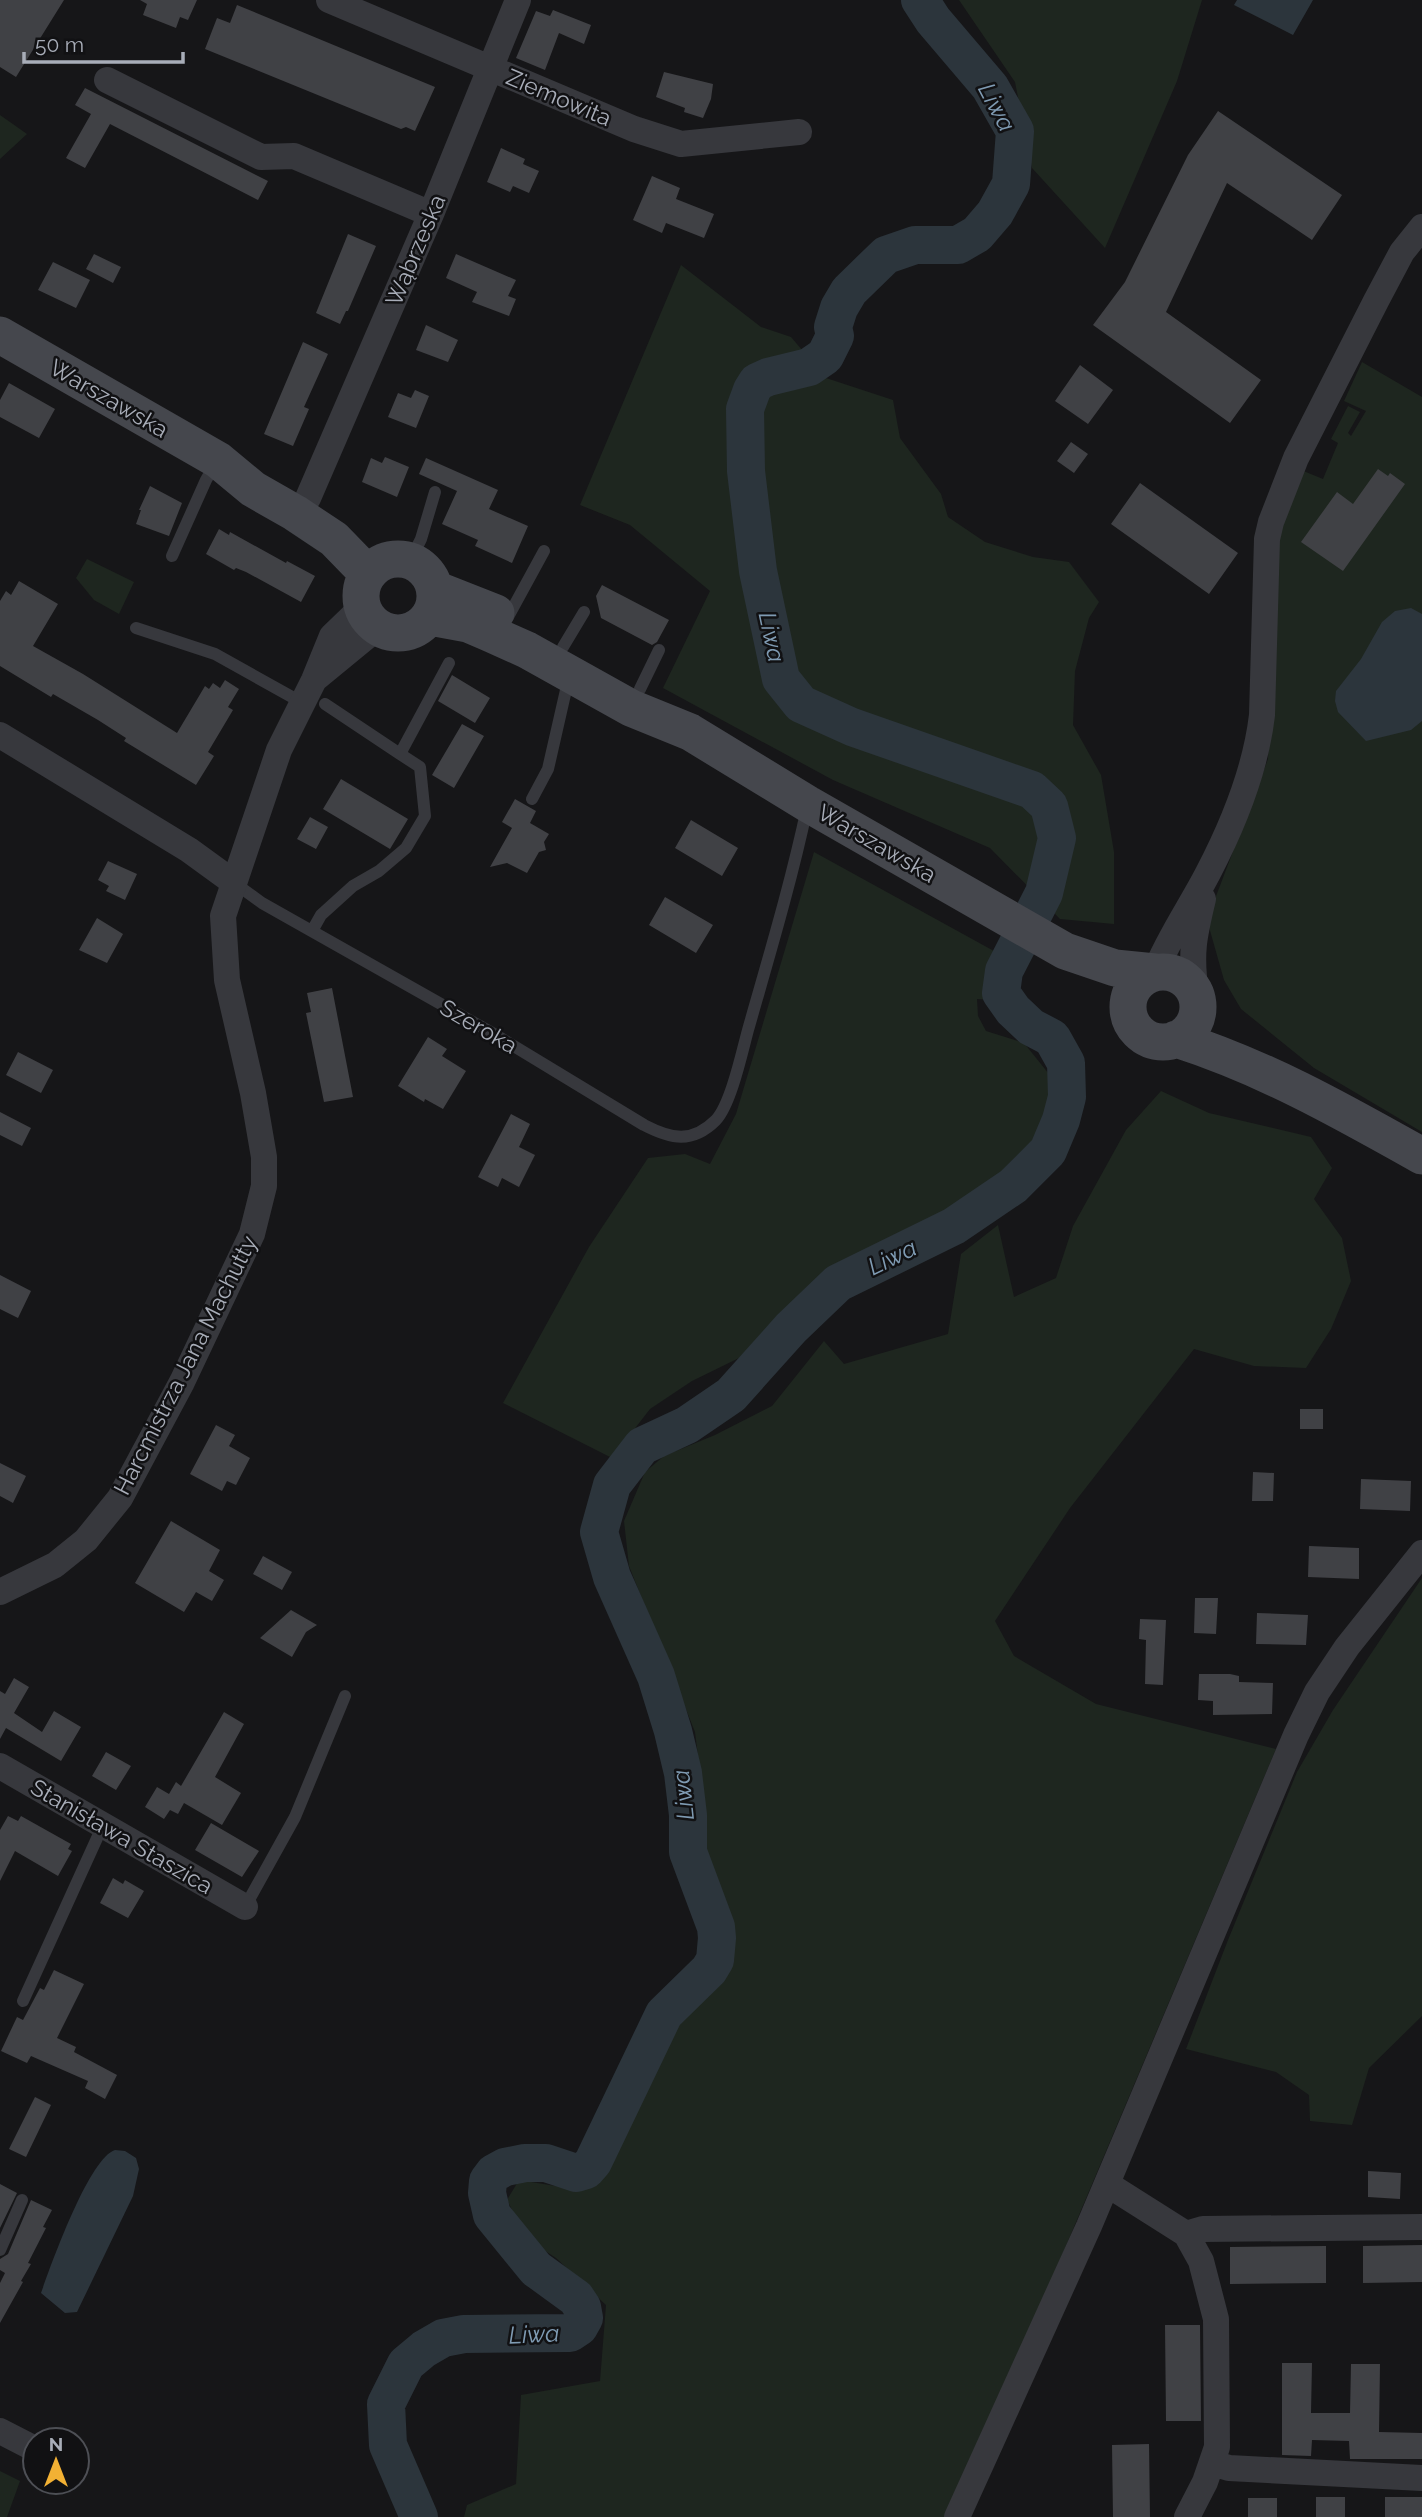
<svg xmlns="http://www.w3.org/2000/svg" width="1422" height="2517" font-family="Raleway,sans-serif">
	<rect width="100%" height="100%" fill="#161618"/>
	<path fill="#1e261f" d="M959,0H1202L1177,81L1105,248L1032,168L1015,82Z
		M0,115L27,134L0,159Z
		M681,265L761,327L791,337L826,378L893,400L900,438L941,494L948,517L985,542L1033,557L1069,562L1099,602L1089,618L1075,671L1073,725L1101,775L1114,852V924L1060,919L990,848L833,780L663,688L710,591L630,525L580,505Z
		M1362,362L1422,397V1132L1314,1068L1241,1009L1224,980L1207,920L1268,759L1275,548L1301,470L1323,479L1338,443L1331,439L1348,406L1360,412L1348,433L1351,436L1366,411L1344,401Z
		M87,559L134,582L119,614L94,600L76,578Z
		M814,852L1003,956L991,988L992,1000L977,999L978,1016L986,1031L1024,1043L1053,1079L1042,1142L992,1191L872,1258L835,1270L796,1302L739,1358L692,1381L650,1409L612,1458L503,1403L589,1247L648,1158L685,1154L710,1164L736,1114Z
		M1161,1091L1209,1113L1311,1137L1332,1168L1314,1199L1342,1238L1351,1281L1331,1329L1306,1368L1254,1366L1194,1349L1070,1508L995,1621L1014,1656L1096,1704L1276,1749L1008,2383L948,2517H464L467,2505L516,2484L521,2395L600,2381L606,2305L556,2258L527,2239L507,2200L519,2180L580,2190L632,2112L671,2035L717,1978L723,1905L702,1859L705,1813L695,1732L629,1566L624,1521L645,1472L664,1456L715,1435L772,1406L824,1341L844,1364L948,1334L961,1254L998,1225L1014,1297L1056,1278L1073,1226L1126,1130Z
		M1422,1578V2016L1369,2068L1352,2125L1310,2121L1309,2095L1276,2072L1186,2049L1228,1940L1297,1772L1333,1710Z
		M0,2471L20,2481L7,2517H0Z"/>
	<path fill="#2c353c" d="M1237,0H1313L1293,35L1234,5Z
		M1411,608L1422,614V721L1411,730L1366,741L1338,712L1335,701L1336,691L1361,659L1382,622L1395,611Z
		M115,2150L125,2151L136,2158L139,2169L133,2196L77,2312L65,2313L41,2293C51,2265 89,2158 115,2150Z"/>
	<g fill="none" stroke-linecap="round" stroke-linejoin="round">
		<path stroke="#2c353c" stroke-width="38" d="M419,2517L388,2445L386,2404L406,2364L424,2349L443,2338L464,2334L570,2333L579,2327L584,2318L582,2307L576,2298L536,2269L492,2215L487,2193L488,2181L494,2173L505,2167L525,2163H546L576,2173L586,2170L593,2162L664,2014L709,1970L715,1960L717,1938L716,1927L688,1852V1815L683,1773L673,1731L656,1676L612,1577L599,1532L612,1485L642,1446L687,1425L731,1395L791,1328L838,1283L954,1226L1013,1186L1048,1151L1061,1120L1067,1097L1066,1063L1052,1038L1031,1027L1013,1010L1001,993L1004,971L1044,893L1057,838L1049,806L1032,790L852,727L801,704L781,679L758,571L746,471L745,409L752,390L757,382L768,377L809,367L825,356L835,336L833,327L839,308L849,291L886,255L915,245H958L977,234L995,213L1011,184L1015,131L990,87L933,20L920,0"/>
	</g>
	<path fill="#404145" d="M0,0H64L16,77L0,67Z
		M140,0H197L188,20L180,17L176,28L143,15L147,4Z
		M237,5L435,87L415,131L406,127L401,129L205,49L217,18L230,23Z
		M553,10L591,25L584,44L559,33L545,70L516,58L536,11L550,16Z
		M664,72L713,84L711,99L703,118L684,112L685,108L656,97Z
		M85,88L268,181L258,200L110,124L85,168L66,158L91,114L75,105Z
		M1218,111L1342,195L1312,240L1227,183L1166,312L1261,380L1230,423L1093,325L1125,282L1188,155Z
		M501,148L525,159L523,164L539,171L529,193L513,186L510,192L487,182Z
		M652,176L680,188L676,199L714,214L704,238L666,223L662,233L633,220Z
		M348,234L376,246L348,311H346L340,324L316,313Z
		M94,254L121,267L113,283L86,269Z
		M456,254L516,280L508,296L516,299L509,316L472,302L477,292L446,278Z
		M53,262L90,280L76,308L38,290Z
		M426,325L458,340L448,362L416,350Z
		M303,342L328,354L304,407L309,409L293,446L264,434Z
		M1080,365L1113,390L1088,424L1055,401Z
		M9,383L55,409L39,438L0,417V400Z
		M415,390L429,396L416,428L388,417L398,393L411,398Z
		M1071,442L1088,454L1074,473L1057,461Z
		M385,457L409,467L397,497L362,482L371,458L382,463Z
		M426,458L498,490L489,509L528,526L512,563L475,546L478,540L442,524L457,491L419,474Z
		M1378,469L1388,476L1390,473L1405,484L1343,571L1301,542L1337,492L1353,504Z
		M1140,483L1238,553L1209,594L1111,524Z
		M150,486L182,503L169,536L136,524L141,510H139Z
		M219,529L229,535L230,532L286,563L287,561L315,576L301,602L246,572L236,568L234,570L206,554Z
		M19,581L58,604L33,646L83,674L177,733L205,686L209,689L213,683L220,688L225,680L239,689L228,707L233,710L208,752L214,756L196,785L124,741L126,738L98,720L53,694L51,697L0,666V601L6,591L11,595Z
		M602,585L669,620L657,642L652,645L601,618L596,596Z
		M452,675L490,698L475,723L438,701Z
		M462,724L484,736L454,788L432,775Z
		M341,779L408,819L390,849L323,809Z
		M515,799L536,811L530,823L549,834L544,842L546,850L539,852L527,873L507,863L490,867L512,828L502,822Z
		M310,817L328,827L316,849L297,839Z
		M691,820L738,848L722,876L675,848Z
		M108,861L137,874L125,900L106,891L109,886L98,880Z
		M665,897L713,925L696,953L649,925Z
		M97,918L123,934L107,963L79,950Z
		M332,988L353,1097L324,1102L306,1013L311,1012L307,993Z
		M428,1037L447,1049L442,1056L466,1071L443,1109L425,1099L424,1102L398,1086Z
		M18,1052L53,1070L41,1093L6,1075Z
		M0,1112L31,1128L22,1146L0,1135Z
		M511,1114L530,1124L519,1147L535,1155L519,1187L502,1178L498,1187L478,1177Z
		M0,1275L31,1291L18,1318L0,1309Z
		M1300,1409H1323V1429H1300Z
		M216,1425L235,1435L229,1446L250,1458L236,1485L227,1481L222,1491L190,1474Z
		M0,1463L26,1476L13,1503L0,1496Z
		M1253,1472L1274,1473L1273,1501H1252Z
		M1361,1479L1411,1481L1410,1511L1360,1509Z
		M171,1521L220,1550L209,1571L224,1580L212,1601L196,1592L184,1612L135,1583Z
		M1309,1546L1359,1548V1579L1308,1577Z
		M263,1556L292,1572L282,1590L253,1574Z
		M1195,1598H1218L1216,1634L1194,1633Z
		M291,1610L317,1625L306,1632L292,1657L260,1638Z
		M1257,1613L1308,1615L1306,1645L1256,1644Z
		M1140,1619L1166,1620L1163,1685L1145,1684L1146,1640L1139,1639Z
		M1199,1674H1230L1239,1676V1682L1273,1683L1272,1714L1213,1715V1701L1198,1700Z
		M14,1678L29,1687L14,1713L42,1732L54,1711L81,1727L61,1761L6,1728L0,1739V1691L5,1694Z
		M224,1712L244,1724L215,1777L241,1793L222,1825L184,1803L178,1814L170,1810L164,1819L145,1807L157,1787L169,1794L176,1782L181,1786Z
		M106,1752L131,1766L116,1790L92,1776Z
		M8,1816L18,1821L21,1816L71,1844L68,1849L72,1851L58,1876L15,1851L0,1881V1830Z
		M211,1823L259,1851L242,1877L195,1850Z
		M113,1878L123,1884L125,1880L144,1891L128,1918L100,1903Z
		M54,1970L84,1984L57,2038L76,2047L74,2052L117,2075L105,2099L85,2088L88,2081L31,2056L27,2063L1,2051L17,2017L23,2020L40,1988L44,1990Z
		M35,2097L51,2105L26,2157L9,2149Z
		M1368,2171L1401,2173L1400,2199L1368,2197Z
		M0,2184L17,2193L0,2228Z
		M31,2200L52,2210L43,2227L46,2228L28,2263L31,2264L21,2281L23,2282L0,2323V2283L5,2273L0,2270V2259L8,2254Z
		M1422,2245V2282L1363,2283V2246Z
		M1326,2246V2283L1230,2284V2247Z
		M1165,2325H1200L1201,2421H1166Z
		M1282,2363H1312L1311,2413H1350L1351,2364H1380L1379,2432L1422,2433V2459H1350L1349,2441L1312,2440L1311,2456L1282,2455Z
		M1149,2444L1150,2517H1113L1112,2445Z
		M1316,2497H1345V2517H1316Z
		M1385,2497H1422V2517H1385Z
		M1248,2498H1277V2517H1248Z"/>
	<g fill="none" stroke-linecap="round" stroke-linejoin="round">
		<path stroke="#37383d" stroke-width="12" d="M172,556L206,480L217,461
			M410,561L421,539L435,492
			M508,617L544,551
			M136,628L215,654L301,702
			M563,647L584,612
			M640,689L659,650
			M325,704L400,754
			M532,799L548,769L566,690L571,680
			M233,882L262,903L494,1034L644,1125C671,1139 692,1144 716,1120C731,1104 742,1052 748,1030C769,956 791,883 807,808
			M312,931L321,915L353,886L379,871L406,848L425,816L420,767L400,754L449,663
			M245,1907L295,1817L345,1696
			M23,2001L103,1825
			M0,2250L22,2200"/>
		<path stroke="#37383d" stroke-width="26" d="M329,0L634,129L681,144L799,132
			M107,80L261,157L294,156L431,214
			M308,498L431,214L518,0
			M315,679L377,628
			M0,735L189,850L233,882
			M1155,972C1169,937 1191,906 1208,873C1233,825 1256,767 1262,715L1267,539L1271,522L1296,458L1376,301L1402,252L1422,227
			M1196,993C1190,954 1194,936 1203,899
			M0,1592L55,1565L86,1540L120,1498L182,1382L252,1234L264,1186V1157L253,1093L227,980L223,916L279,750L314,680L332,636L362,607
			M0,1766L245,1907
			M1107,2184L1186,2234L1201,2261L1216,2319L1217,2447L1205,2482L1187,2517
			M1186,2234L1203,2229L1422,2227
			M0,2431L35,2449
			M1212,2463L1229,2468L1422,2478
			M957,2517L1089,2226L1296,1735L1317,1692L1347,1647L1422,1553"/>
		<path stroke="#45474d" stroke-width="37" d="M0,335L218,460L253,489L295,513L334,539L368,574
			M361 596a37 37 0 1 1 74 0a37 37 0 1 1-74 0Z
			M435,589L496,613
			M430,617L468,624L489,633L527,650L631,708L690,732L808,804L1065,951L1115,968L1155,972
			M1128 1007a35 35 0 1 1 70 0a35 35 0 1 1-70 0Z
			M1176,1039C1266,1068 1340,1110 1422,1156"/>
	</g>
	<g text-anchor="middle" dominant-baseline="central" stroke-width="5" stroke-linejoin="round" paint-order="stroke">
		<g font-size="23" fill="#a8adb8" stroke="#111113">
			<text transform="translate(559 97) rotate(23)">Ziemowita</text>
			<text transform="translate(415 250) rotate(-67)">Wąbrzeska</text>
			<text transform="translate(109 398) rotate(30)">Warszawska</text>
			<text transform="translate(877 843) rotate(30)">Warszawska</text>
			<text transform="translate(479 1026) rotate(30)">Szeroka</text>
			<text transform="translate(185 1365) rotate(-63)">Harcmistrza Jana Machutty</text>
			<text transform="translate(122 1836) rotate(30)">Stanisława Staszica</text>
		</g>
		<g font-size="24" font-style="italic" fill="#7f9bb3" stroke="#111113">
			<text transform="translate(997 107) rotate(62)">Liwa</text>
			<text transform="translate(772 637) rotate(78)">Liwa</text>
			<text transform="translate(892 1257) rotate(-26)">Liwa</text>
			<text transform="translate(683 1795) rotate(-96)">Liwa</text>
			<text transform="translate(534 2334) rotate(-3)">Liwa</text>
		</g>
	</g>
	<g transform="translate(56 2461)"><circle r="33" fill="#111113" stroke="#4d4f55" stroke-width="2"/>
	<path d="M0-5L12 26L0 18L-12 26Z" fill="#f2b134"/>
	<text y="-10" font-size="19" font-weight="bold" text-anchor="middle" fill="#a8adb8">N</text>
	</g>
	<path d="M24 52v10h159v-10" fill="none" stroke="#a8adb8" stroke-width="3.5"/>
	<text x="35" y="52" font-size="21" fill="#a8adb8" stroke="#111113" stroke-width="5" paint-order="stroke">50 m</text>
</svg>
